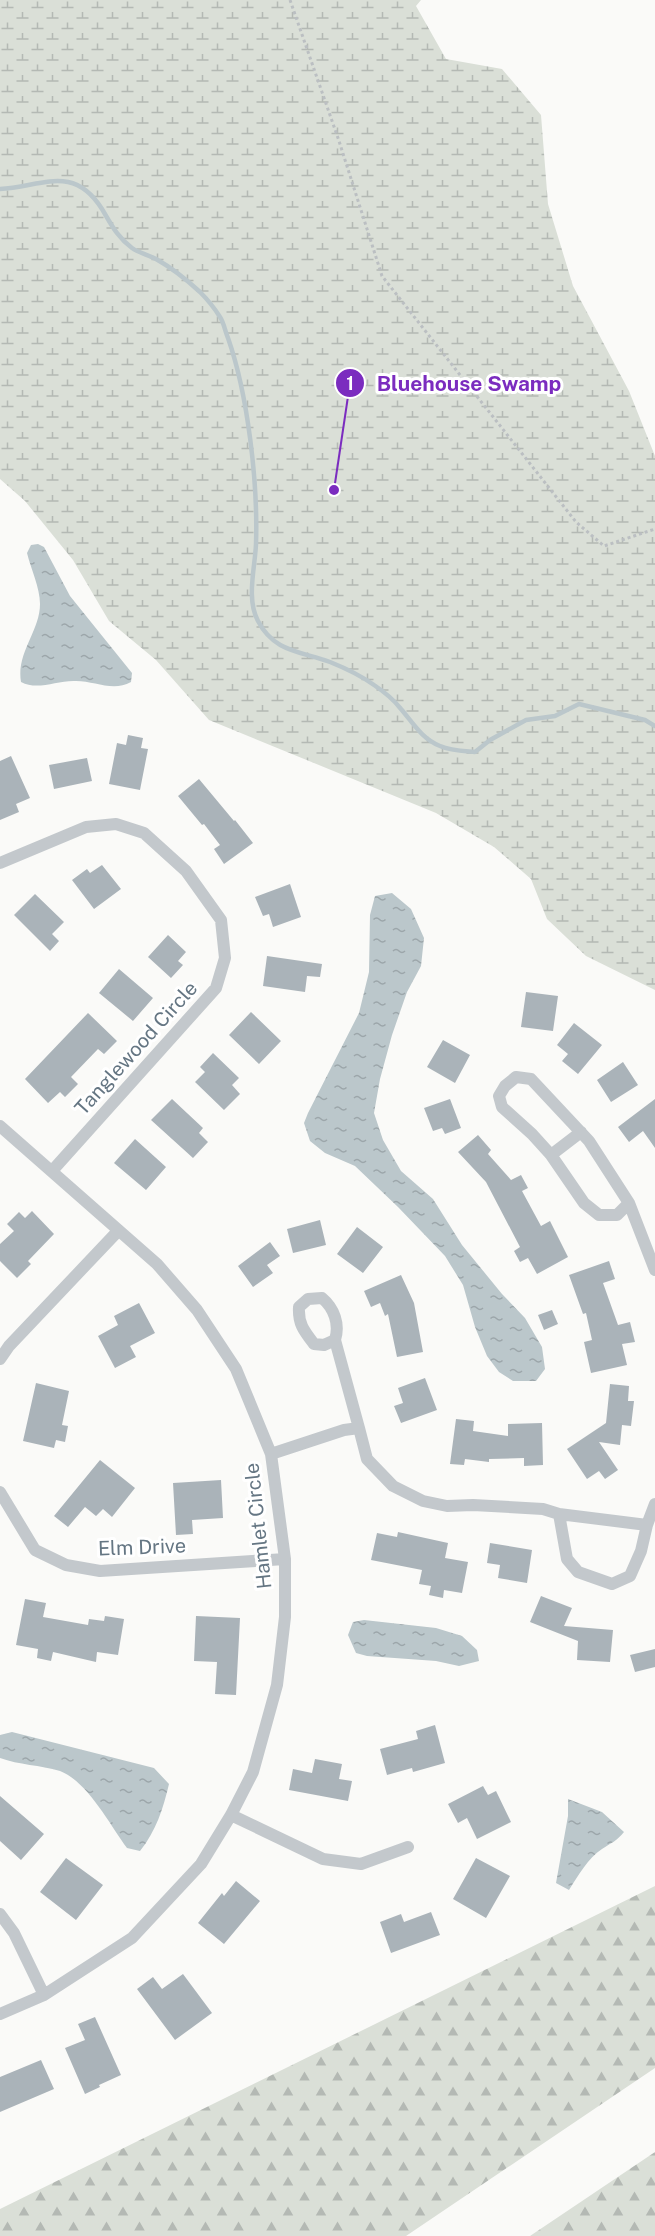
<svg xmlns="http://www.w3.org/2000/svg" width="655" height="2236" font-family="'Public Sans',sans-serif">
	<defs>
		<pattern id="forest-firs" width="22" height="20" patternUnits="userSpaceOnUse" patternTransform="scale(1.5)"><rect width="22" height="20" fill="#dadfd7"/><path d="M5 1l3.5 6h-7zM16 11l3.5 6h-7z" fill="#b4b9b4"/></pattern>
		<pattern id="wetland-marsh" width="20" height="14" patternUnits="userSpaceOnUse" patternTransform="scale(1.5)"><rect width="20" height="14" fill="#dadfd7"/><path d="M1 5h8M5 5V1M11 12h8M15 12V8" fill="none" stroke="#b4b9b4"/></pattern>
		<pattern id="water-ripples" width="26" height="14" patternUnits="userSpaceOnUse" patternTransform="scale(1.5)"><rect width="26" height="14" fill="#bbc7cb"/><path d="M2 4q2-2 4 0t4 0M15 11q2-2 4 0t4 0" fill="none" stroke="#9ca6aa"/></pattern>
	</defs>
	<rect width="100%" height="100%" fill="#fafaf8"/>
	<path fill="url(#forest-firs)" d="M655,1886V2068L406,2236H0V2209Z
		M655,2152V2236H530Z"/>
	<path fill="url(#wetland-marsh)" d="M0,0H421L416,6L446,59L502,69L541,115L548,204L573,286L629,391L655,456V990L586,956L547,919L531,879L494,847L436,813L209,720L156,660L109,621L73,560L25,501L0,479Z"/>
	<path fill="url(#water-ripples)" d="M38,544L44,547L70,596L132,673L131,682C113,692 95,681 76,681C57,680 38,691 21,682C16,653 40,631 40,604C40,588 31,569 27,553L31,545Z
		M392,893L411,909L424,938L421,966L407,992L392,1035L380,1079L374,1113L383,1140L401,1171L433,1199L462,1245L502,1294L525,1318L542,1347L545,1369L536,1381H513L499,1372L487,1356L475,1327L463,1285L445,1256L398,1207L355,1166L325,1153L310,1141L304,1123L308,1113L359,1013L369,972L370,915L375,896Z
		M364,1620L436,1628L462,1636L477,1650L479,1661L459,1666L436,1661L367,1656L356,1653L348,1635L353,1622Z
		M12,1732L154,1768L169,1784C163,1809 156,1831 140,1851L127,1848C110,1825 87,1781 60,1771C40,1765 19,1765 0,1758V1735Z
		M568,1799L602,1812L624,1832C617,1841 611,1843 602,1849C588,1858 578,1876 569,1890L556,1883L568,1816Z"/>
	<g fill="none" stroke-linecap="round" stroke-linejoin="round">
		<path stroke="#bbc7cb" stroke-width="4.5" d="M0,189C41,187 73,163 102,209C111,224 117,237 132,248C139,253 149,255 156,259C172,268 187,280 200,292C207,299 215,309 220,317C224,323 225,331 228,338C248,395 258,483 256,544C255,568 246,599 258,621C274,652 300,651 330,662C345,668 360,675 374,685C383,691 394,700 401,709C413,723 422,739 440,746C451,751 463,751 475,752L490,740L526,720L555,716L579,704L645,720L655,726"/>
	</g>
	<path fill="#aab3b9" d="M128,735L143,738L141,748L148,749L140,790L109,784L117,743L126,745Z
		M11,756L30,798L16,804L19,812L0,820V761Z
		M87,758L92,781L54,789L49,765Z
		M199,779L234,821L235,820L253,843L224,864L214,849L220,845L204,824L202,825L178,796Z
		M102,865L121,889L94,909L72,880L87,869L90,873Z
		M290,884L301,917L273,927L269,914L263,916L255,897Z
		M35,894L64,922L52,934L59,941L50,951L14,915Z
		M168,935L186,952L178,961L183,965L171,978L148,957Z
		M267,956L322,964L320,977L307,976L305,992L263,986Z
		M119,969L153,998L133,1021L99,993Z
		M526,992L558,996L553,1031L521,1027Z
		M251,1012L281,1041L259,1064L229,1035Z
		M88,1013L117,1041L104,1054L98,1049L71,1077L78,1084L65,1097L60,1092L48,1103L25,1079Z
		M574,1023L602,1045L578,1074L562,1061L568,1054L557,1045Z
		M443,1040L470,1055L455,1083L427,1067Z
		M213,1053L239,1078L232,1085L240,1094L224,1110L195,1082L205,1072L200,1067Z
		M623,1062L638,1085L611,1102L597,1080Z
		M172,1099L203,1128L199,1133L208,1142L193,1158L151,1120Z
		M450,1099L461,1128L445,1134L442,1128L433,1131L424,1108Z
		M655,1099V1148L643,1131L629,1142L618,1127Z
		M478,1135L491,1150L488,1154L511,1180L521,1175L528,1188L522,1191L541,1226L550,1221L568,1257L537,1274L528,1258L520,1262L514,1251L520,1247L486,1182L458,1152Z
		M135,1139L166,1167L146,1190L114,1163Z
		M32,1211L54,1234L28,1261L31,1264L17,1278L0,1261V1244L14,1231L7,1224L19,1212L25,1218Z
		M320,1220L326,1245L293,1253L287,1229Z
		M357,1227L383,1247L363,1273L337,1254Z
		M270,1242L280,1256L267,1265L273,1273L253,1287L238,1266Z
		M609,1261L615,1279L603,1283L618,1325L630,1322L635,1342L622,1344L627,1365L591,1373L584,1342L592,1340L586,1313L583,1314L569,1275Z
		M401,1275L414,1303L423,1352L397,1357L388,1314L385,1316L380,1303L371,1307L364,1291Z
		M139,1303L155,1333L130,1346L136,1357L115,1368L98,1336L118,1325L114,1316Z
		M552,1310L558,1324L544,1330L538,1315Z
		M425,1378L437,1410L401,1423L394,1406L403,1403L398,1388Z
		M36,1383L69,1391L62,1425L68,1426L65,1442L56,1440L54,1448L23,1441Z
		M610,1384L629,1386L628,1401H634L631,1426L622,1425L620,1445L599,1442L618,1470L605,1479L599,1471L587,1479L567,1449L606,1423Z
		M456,1419L474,1421L473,1431L508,1436V1424L542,1423L543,1465L524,1466V1458L489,1459V1462L465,1459L464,1465L450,1464Z
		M100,1460L135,1488L112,1517L103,1509L96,1516L85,1507L68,1527L54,1516Z
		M221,1480L223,1518L192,1520L193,1534L176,1535L173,1483Z
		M398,1532L448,1543L445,1558L468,1562L462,1593L444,1590L443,1598L429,1595L431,1586L419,1584L422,1570L371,1560L377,1533L397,1537Z
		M490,1543L532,1550L527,1583L498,1578L500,1565L487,1563Z
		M541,1596L572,1608L564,1626L613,1630L610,1662L577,1660L578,1641L530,1622Z
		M25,1599L46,1603L43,1617L88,1625L89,1619L104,1621L105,1616L124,1619L118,1655L97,1652L96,1662L53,1652L51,1661L37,1658L38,1649L16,1645Z
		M196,1616L240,1618L236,1695L215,1694L217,1662L194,1661Z
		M655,1649V1667L635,1672L630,1655Z
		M435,1725L445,1763L413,1772L412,1768L387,1775L380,1749L418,1739L416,1731Z
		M315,1759L342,1764L339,1779L352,1781L348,1801L289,1790L293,1769L312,1773Z
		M483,1786L488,1795L496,1791L511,1822L477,1839L467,1818L458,1823L448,1804Z
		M0,1796L44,1834L21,1860L0,1841Z
		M66,1858L103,1885L76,1920L40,1892Z
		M476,1858L510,1876L486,1918L453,1899Z
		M236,1881L260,1901L224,1944L198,1923L222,1893L224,1896Z
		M431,1912L440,1935L391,1953L380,1922L401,1914L404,1922Z
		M183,1974L212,2013L175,2040L137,1989L153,1977L162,1989Z
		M95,2017L121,2075L99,2085L100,2087L85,2094L65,2048L85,2040L78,2024Z
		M41,2060L54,2089L0,2112V2077Z"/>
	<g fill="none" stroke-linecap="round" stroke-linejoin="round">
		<path stroke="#bbbfc2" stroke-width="3" stroke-dasharray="3 3" stroke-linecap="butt" d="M290,0L339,141L382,276L576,522L604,546L655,529"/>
		<path stroke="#c3c8cc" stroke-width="12" d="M0,863L86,827L116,824L144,833L186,871L221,920L225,958L216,988L52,1171
			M0,1126L157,1264L197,1310L236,1369L271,1454L285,1559V1617L277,1685L253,1772L231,1815L201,1864L132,1938L44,1995L0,2014
			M551,1155L581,1132
			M629,1203L617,1215H599L584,1203L551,1155L532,1134L502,1107L499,1096L505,1086L516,1077L531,1079L589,1141L629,1203L655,1270
			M322,1298C334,1308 340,1324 335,1340L324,1345L314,1344C304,1331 298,1324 299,1307L308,1299Z
			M335,1340L359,1428
			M0,1359L9,1346L118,1231
			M271,1454L344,1430L359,1428L367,1459L393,1486L423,1501L447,1506L473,1505L543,1509L559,1514L647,1525L655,1504
			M0,1492L35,1550L66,1565L100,1571L285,1559
			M559,1514L567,1559L578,1572L612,1584L630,1576L641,1551L647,1525
			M231,1815L323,1859L361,1864L408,1847
			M0,1914L14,1933L44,1995"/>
	</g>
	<g text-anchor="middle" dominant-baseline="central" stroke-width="6" stroke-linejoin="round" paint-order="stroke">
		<g font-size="20" fill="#657683" stroke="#fff">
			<text transform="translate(136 1048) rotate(-48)">Tanglewood Circle</text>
			<text transform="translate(258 1526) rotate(-96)">Hamlet Circle</text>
			<text transform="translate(142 1547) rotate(-2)">Elm Drive</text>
		</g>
	</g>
	<path fill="none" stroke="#7b2cbf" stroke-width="2" d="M334 490L350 383"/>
	<g fill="#7b2cbf" stroke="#fff" stroke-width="2">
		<circle cx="334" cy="490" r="6"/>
		<circle cx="350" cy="383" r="15"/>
	</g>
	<g font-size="18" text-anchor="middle" font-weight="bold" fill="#fff">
		<text x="350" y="390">1</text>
	</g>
	<g font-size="21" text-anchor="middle" font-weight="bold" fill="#7b2cbf" stroke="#fff" stroke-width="6" stroke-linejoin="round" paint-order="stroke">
		<text x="469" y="391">Bluehouse Swamp</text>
	</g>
</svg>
